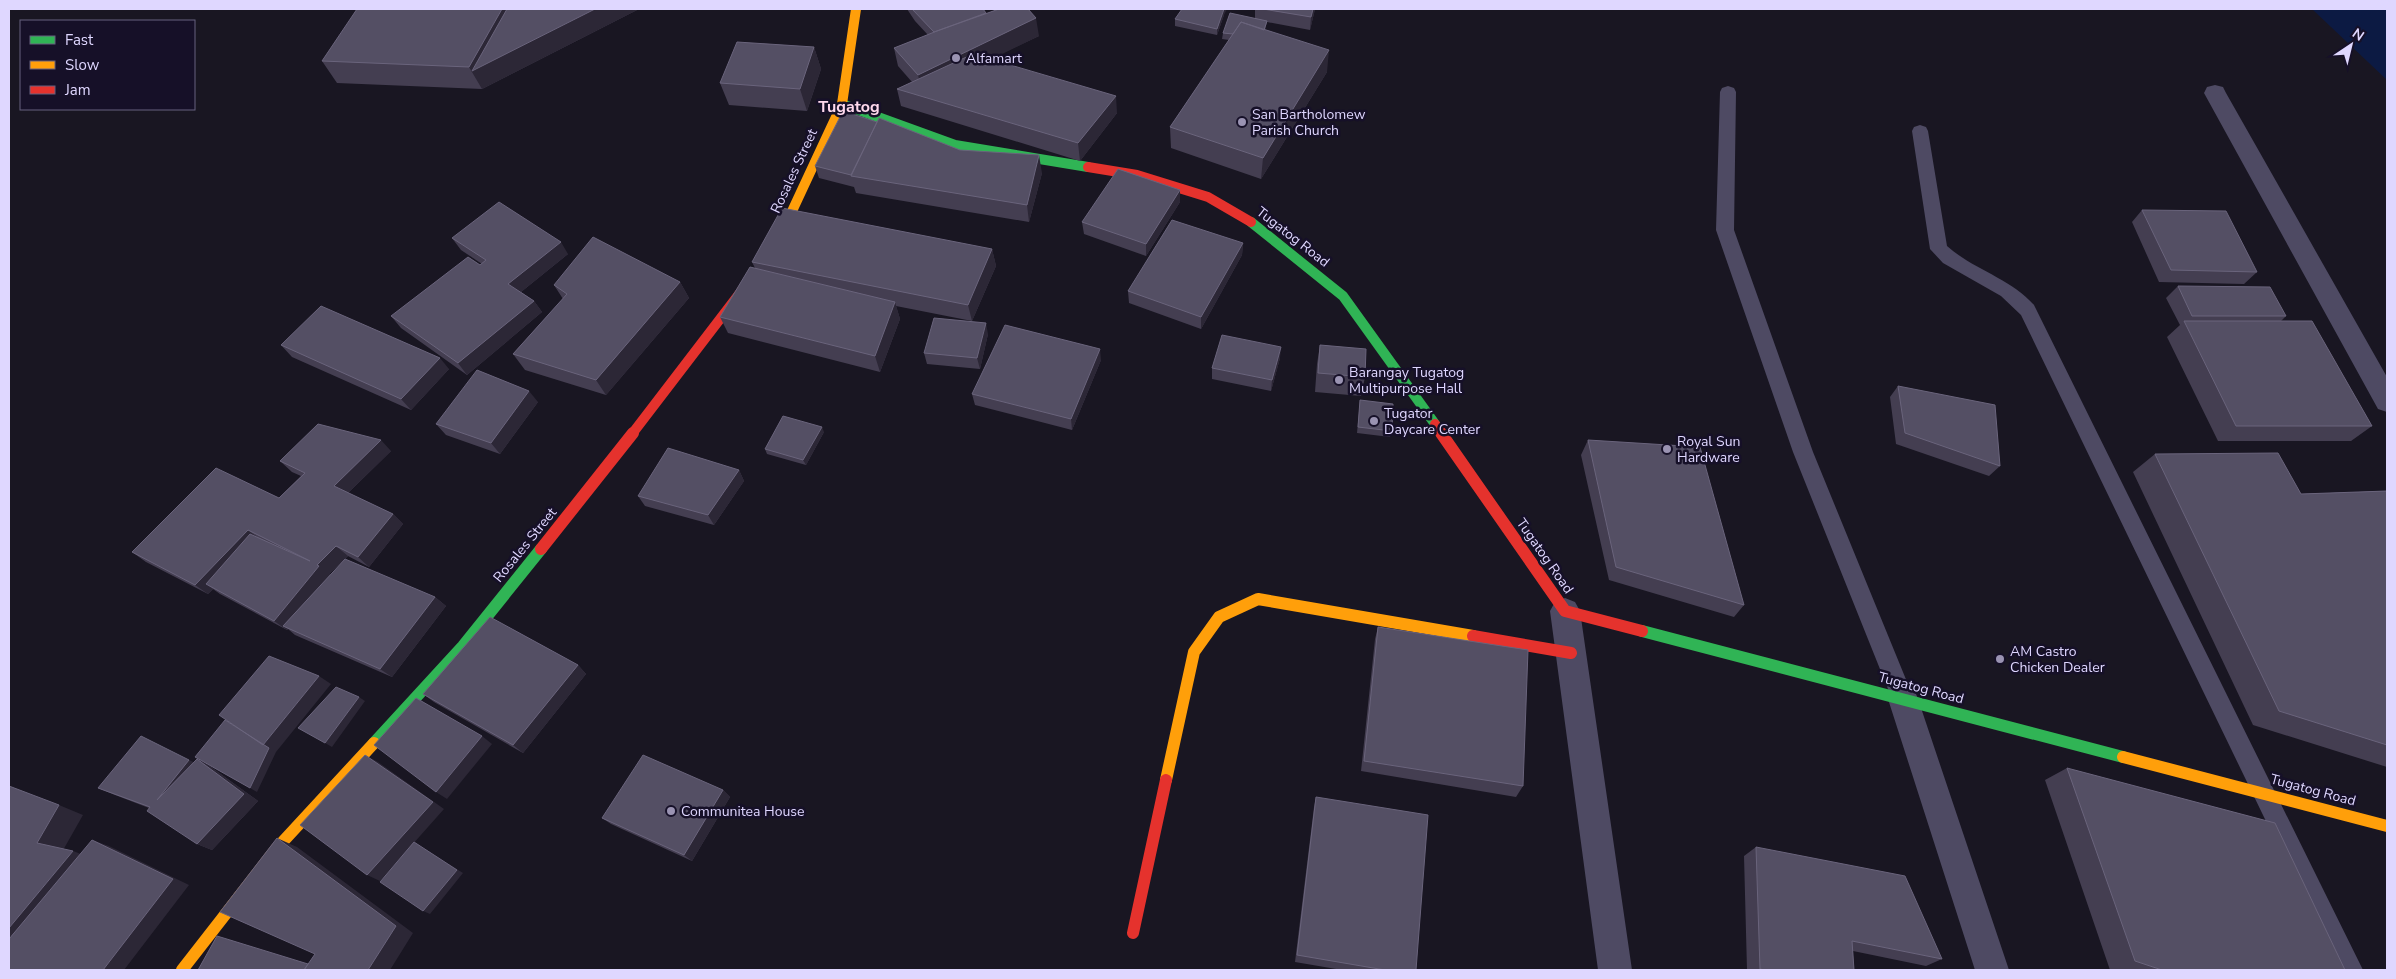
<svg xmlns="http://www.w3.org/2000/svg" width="2396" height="979" font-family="'Nunito Sans',sans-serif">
	<rect width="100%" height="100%" fill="#191622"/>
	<path fill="#0c1a43" d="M2312,9H2387V80Z"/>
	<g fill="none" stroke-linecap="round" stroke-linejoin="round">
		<path fill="#4e4a63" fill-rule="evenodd" d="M1728,86L1734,88L1736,92L1734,230L1813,452L1914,699L1911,706L1903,709L1895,706L1892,699L1793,452L1716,230L1720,92L1722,88Z
			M1920,125L1926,127L1928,131L1947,246C1974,270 2010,278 2034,305L2363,970H2338L2021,315L2001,296L1943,263L1930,249L1912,131L1914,127Z"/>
		<path fill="#4e4a63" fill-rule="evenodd" d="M2215,85L2223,87L2226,93L2387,377V412L2378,409L2204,93L2207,87Z
			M1565,598L1575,602L1580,611L1632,970H1598L1550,611L1555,602Z
			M1903,685L1914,689L1918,699L2009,970H1975L1888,699L1892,689Z"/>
		<path stroke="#30b455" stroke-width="10" d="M842,104L955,145L1088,167
			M1251,222L1343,296L1435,424"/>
		<path stroke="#30b455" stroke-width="12" d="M1642,631L2123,757
			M374,743L463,646L541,549"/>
		<path stroke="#ff9f0a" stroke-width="10" d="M774,242L787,222L842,104L856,9"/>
		<path stroke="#ff9f0a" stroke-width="12" d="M2123,757L2387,826
			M1166,780L1194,652L1219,617L1258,599L1473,636
			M182,970L277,848L374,743"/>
		<path stroke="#e5322d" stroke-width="10" d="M1088,167L1137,175L1208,197L1251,222
			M1435,424L1442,434
			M632,434L743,289"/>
		<path stroke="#e5322d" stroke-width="12" d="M1441,433L1565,611L1642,631
			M541,549L633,433
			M1473,636L1571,653
			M1133,933L1166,780"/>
	</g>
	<path fill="#443e51" d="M639,9L482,89L337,83L322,61Z
		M907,9H983L986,13L1039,36L990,59L1117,113L1080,161L901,106L897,89L912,82L898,66L894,48L928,35L915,21Z
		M1255,9H1315L1310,30L1267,22L1265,30L1327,72L1261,179L1171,148L1170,127L1229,40L1222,39L1223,33L1255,18Z
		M1224,15L1217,35L1175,26V19Z
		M814,47L821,69L807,111L729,105L720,83Z
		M960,150L1042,173L1029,222L856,193L854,187L819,178L815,166Z
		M1180,190V202L1146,256L1084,234L1082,222Z
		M2142,210L2257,272L2244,284L2159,282L2132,222Z
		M452,238L568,254L521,292L534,301L542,312L467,375L401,328L391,316L482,264L461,250Z
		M1243,243L1242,255L1201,329L1129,303L1128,291Z
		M992,249L996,266L972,321L896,306L900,319L880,372L728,333L720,317L755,268L752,262Z
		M680,282L689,298L606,395L525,370L513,354L563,299L554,285Z
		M2178,286L2286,316L2281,321L2372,426L2351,441H2218L2167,337L2180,325L2166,298Z
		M988,334L980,369L927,364L924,353Z
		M281,345L449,369L411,410L292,357Z
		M1320,345L1365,377L1361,396L1315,392L1317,364Z
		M1280,358L1271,391L1212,379V368Z
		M1101,360L1072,430L975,405L972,394Z
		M1898,386L2000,466L1989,476L1896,444L1890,397Z
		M1360,400L1392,431L1390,437L1357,433Z
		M538,402L500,454L446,435L436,424Z
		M824,432L806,465L767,454L765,449Z
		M1588,440L1744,605L1734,617L1609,580L1581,455Z
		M391,451L348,493L393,514L403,524L369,567L348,556L329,574L330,575L435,597L446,606L392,677L295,635L288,629L287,630L220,594L213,589L208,594L146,562L132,552L279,498L301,476L292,472L280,461Z
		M2155,454L2301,494L2387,491V767L2253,725L2133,472Z
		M739,470L744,481L714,525L645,506L638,496Z
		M1378,627L1523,786L1516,797L1361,771L1375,639Z
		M578,665L586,674L523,753L434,702L423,694Z
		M197,759L211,767L258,801L212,850L197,844L149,808L115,795L98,788L194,762Z
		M2067,768L2345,970H2110L2045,780Z
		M723,790L730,797L692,861L611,824L602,818Z
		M1316,797L1416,970H1342L1295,962L1314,807Z
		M1756,847L1942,959L1926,966L1853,951L1854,970H1747L1744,856Z"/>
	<path fill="#2c2736" d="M502,9H639L482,89L469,67Z
		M1224,9H1227L1224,15L1217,35V29Z
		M1313,9H1315L1310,30L1311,17Z
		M1036,18L1039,36L922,93L918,75Z
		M814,47L821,69L807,111L800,89Z
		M1329,50L1327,72L1261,179L1263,158Z
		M1116,96L1117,113L1080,161L1078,143Z
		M1039,155L1042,173L1029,222L1027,205Z
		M1180,190V202L1146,256V244Z
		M561,242L568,254L516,296L508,284Z
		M1243,243L1242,255L1201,329V317Z
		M992,249L996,266L972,321L968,305Z
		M680,282L689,298L606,395L596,380Z
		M534,301L542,312L467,375L458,363Z
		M895,302L900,319L880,372L875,356Z
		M986,323L988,334L980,369L977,358Z
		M1281,347L1280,358L1271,391L1272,380Z
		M1100,349L1101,360L1072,430L1071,419Z
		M440,358L449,369L411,410L401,399Z
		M529,391L538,402L500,454L491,443Z
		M822,427L824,432L806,465L803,460Z
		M381,440L391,451L345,496L334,486Z
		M739,470L744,481L714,525L708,515Z
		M393,514L403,524L369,567L358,557Z
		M248,530L261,540L206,584L213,589L208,594L195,585Z
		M336,546L348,556L329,574L331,575L283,626L288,629L287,630L274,621L317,565Z
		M435,597L446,606L392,677L380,669Z
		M578,665L586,674L523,753L513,745Z
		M319,676L331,684L276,752L257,792L250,788L263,745Z
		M359,697L365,701L332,747L325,743Z
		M482,736L492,744L447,799L436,792Z
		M365,755L378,762L444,809L380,881L367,875Z
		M197,759L211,767L258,801L212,850L197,844Z
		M189,760L204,767L157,800Z
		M723,790L730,797L692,861L684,855Z
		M59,805L83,815L62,852L37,843Z
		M277,838L297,847L413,933L390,970H368Z
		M92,840L109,846L189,885L124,970H103Z
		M414,842L463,873L430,914L423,911Z
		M73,851L97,860L29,942L9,936V928Z"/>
	<path fill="#544f64" stroke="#6a647c" d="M357,9H502L469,67L322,61Z
		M507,9H595L472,71Z
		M912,9H983L986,13L934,32Z
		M999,9H1028L1036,18L918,75L894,48L937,31Z
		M1182,9H1224L1217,29L1175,19Z
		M1263,9H1313L1311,17Z
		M1230,13L1267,21L1264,30L1241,22L1233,34L1223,33Z
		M1241,22L1329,50L1263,158L1170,127Z
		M737,42L814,47L800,89L720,83Z
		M973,54L1116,96L1078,143L897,89Z
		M843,111L877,122L851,175L815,166Z
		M879,118L960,150L1039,155L1027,205L851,176Z
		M1118,169L1180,190L1146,244L1082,222Z
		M499,202L561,242L508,284L534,301L458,363L391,316L468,257L480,265L486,260L452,238Z
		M782,208L992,249L968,305L752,262Z
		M2142,210L2226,211L2257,272L2171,270Z
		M1172,220L1243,243L1201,317L1128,291Z
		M593,237L680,282L596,380L513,354L567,294L554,285Z
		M750,267L895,302L875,356L720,317Z
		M2178,286L2270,287L2286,316H2192Z
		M321,306L440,358L401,399L281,345Z
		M934,318L986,323L977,358L924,353Z
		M2184,321H2312L2372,426H2236Z
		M1005,325L1100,349L1071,419L972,394Z
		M1222,335L1281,347L1272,380L1212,368Z
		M1320,345L1366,349L1365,377L1318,373Z
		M477,370L529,391L491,443L436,424Z
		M1898,386L1995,405L2000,466L1905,433Z
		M1360,400L1393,404L1392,431L1358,427Z
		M783,416L822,427L803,460L765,449Z
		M318,424L381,440L334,486L393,514L358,557L336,546L317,565L319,566L274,621L206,584L250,534L310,561L248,530L195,585L132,552L216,468L279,498L305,473L280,461Z
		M1588,440L1700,447L1744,605L1616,567Z
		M668,448L739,470L708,515L638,496Z
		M2278,453L2301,494L2387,491V745L2279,711L2155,454Z
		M345,559L435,597L380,669L283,626Z
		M490,617L578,665L513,745L423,694Z
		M1378,627L1528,650L1523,786L1364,761Z
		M269,656L319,676L263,745L219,715Z
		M336,687L359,697L325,743L298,728Z
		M416,698L482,736L436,792L374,745Z
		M225,720L269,748L250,788L195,757Z
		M141,736L189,760L157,800L197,759L244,794L197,844L147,811L150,807L98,788Z
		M365,755L433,802L367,875L300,825Z
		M643,755L723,790L684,855L602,818Z
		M2067,768L2275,823L2345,970H2162L2135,961Z
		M9,786L59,805L37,843L73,851L9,928Z
		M1316,797L1428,815L1416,970H1385L1297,955Z
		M277,838L396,926L368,970H304L315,954L220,912Z
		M92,840L173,879L103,970H9V939Z
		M414,842L457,870L423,911L380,882Z
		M1756,847L1905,876L1942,959L1852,941L1854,970H1765L1760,969Z
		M217,936L308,964L304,970H198Z"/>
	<g fill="#9a93b2" stroke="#161028" stroke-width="2">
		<circle cx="956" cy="58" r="5"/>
		<circle cx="1242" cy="122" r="5"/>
		<circle cx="1339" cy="380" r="5"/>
		<circle cx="1374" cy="421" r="5"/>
		<circle cx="1667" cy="449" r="5"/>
		<circle cx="2000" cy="659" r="5"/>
		<circle cx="671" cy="811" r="5"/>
	</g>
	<g text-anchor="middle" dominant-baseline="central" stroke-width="5" stroke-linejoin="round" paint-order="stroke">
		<g font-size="14" fill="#dfd7ff" stroke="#161028" text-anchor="start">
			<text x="966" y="58">Alfamart</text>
			<text x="1252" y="114">San Bartholomew<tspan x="1252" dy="16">Parish Church</tspan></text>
			<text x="1349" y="372">Barangay Tugatog<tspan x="1349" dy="16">Multipurpose Hall</tspan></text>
			<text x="1384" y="413">Tugator<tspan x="1384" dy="16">Daycare Center</tspan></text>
			<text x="1677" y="441">Royal Sun<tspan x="1677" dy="16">Hardware</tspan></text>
			<text x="2010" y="651">AM Castro<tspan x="2010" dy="16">Chicken Dealer</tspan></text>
			<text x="681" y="811">Communitea House</text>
		</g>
		<g font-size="14" fill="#dfd7ff" stroke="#161028">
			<text transform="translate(794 171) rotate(-65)">Rosales Street</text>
			<text transform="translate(1293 237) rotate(38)">Tugatog Road</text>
			<text transform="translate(525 545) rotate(-51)">Rosales Street</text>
			<text transform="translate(1545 556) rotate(55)">Tugatog Road</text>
			<text transform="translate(1921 688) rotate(15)">Tugatog Road</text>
			<text transform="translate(2313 790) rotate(15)">Tugatog Road</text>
		</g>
		<g font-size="16" font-weight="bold" fill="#ffd9ed" stroke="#161028">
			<text x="849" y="107">Tugatog</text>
		</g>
	</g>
	<rect width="2396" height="979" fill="none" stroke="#dfd7ff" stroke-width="20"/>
	<rect x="20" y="20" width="175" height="90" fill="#161028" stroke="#66607e"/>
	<rect x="30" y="36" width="25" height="8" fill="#30b455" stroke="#66607e"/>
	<text x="65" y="45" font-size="15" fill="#dfd7ff">Fast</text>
	<rect x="30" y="61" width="25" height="8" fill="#ff9f0a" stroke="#66607e"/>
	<text x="65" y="70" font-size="15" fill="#dfd7ff">Slow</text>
	<rect x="30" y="86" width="25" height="8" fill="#e5322d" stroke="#66607e"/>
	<text x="65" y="95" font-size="15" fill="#dfd7ff">Jam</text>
	<g transform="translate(2351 45) rotate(35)" stroke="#161028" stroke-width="4" paint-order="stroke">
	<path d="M0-4L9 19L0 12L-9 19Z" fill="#dfd7ff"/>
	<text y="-8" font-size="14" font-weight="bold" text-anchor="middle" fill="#dfd7ff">N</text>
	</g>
</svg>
